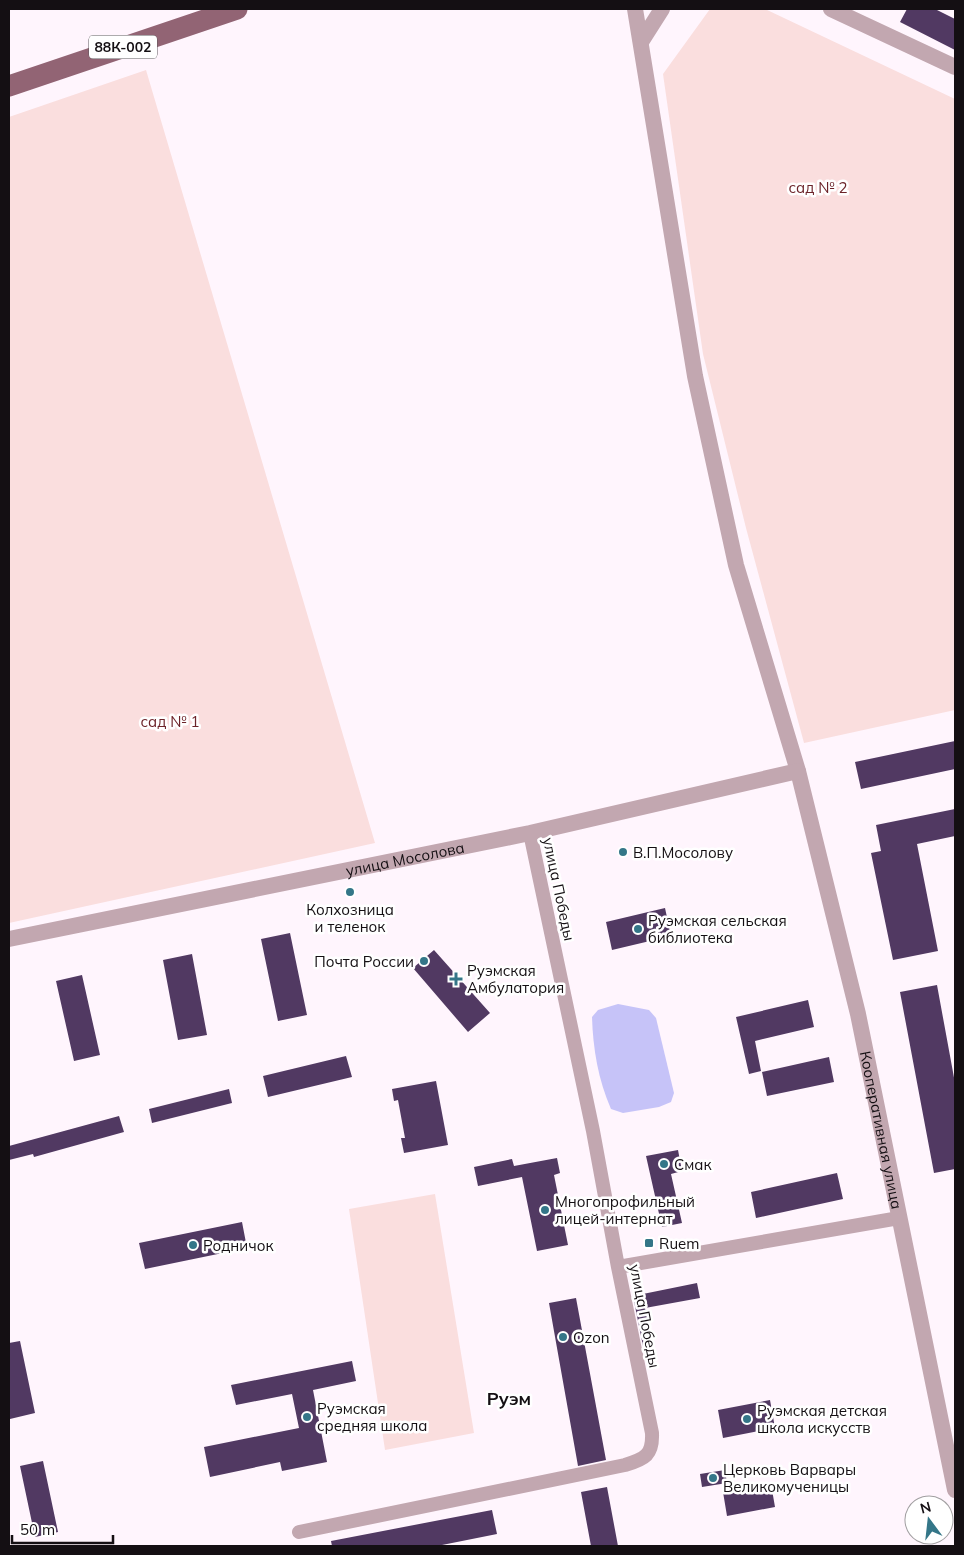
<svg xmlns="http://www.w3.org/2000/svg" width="964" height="1555" font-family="Mulish,sans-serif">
	<rect width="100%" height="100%" fill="#fff5fd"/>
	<path fill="#fadede" d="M710,9H765L955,99V710L804,743L746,528L703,354L663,74Z
		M146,70L375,843L9,923V117Z
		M435,1194L474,1433L385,1450L349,1209Z"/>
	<path fill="#c6c3f8" d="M618,1004L649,1010L656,1018L674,1093L671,1102L659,1107L623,1113L611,1109C598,1079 593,1049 592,1017L598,1010Z"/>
	<path fill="#513962" d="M907,9H935L955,19V50L900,22Z
		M955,741V769L861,789L855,762Z
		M955,809V836L917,844L938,951L893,960L871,853L881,851L876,825Z
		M665,908L671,936L612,950L606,922Z
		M290,933L307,1015L278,1021L261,939Z
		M434,950L490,1013L468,1032L413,968Z
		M192,954L207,1035L178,1040L163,960Z
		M82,975L100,1055L74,1061L56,981Z
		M937,985L955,1083V1169L934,1173L900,992Z
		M808,1000L814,1027L755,1041L761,1071L749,1074L736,1017Z
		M346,1056L352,1077L268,1097L263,1076Z
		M829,1057L834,1082L767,1096L762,1072Z
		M436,1081L448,1145L404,1153L401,1138H405L398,1100L394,1101L392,1089Z
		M229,1089L232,1103L152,1123L149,1109Z
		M119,1116L124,1132L34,1157L33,1154L9,1160V1146Z
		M678,1150L682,1171L671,1174L682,1223L662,1227L646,1156Z
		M557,1158L560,1173L554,1175L568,1245L537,1251L522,1177L478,1186L474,1167L512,1159L514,1166Z
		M837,1173L843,1199L756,1218L751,1192Z
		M242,1222L247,1248L145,1269L139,1243Z
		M697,1283L700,1298L645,1308L652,1344L643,1346L633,1296Z
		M576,1298L606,1460L578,1466L549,1303Z
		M20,1341L35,1413L10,1419L9,1411V1343Z
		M352,1361L356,1381L313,1390L327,1462L282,1471L280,1462L210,1477L204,1447L299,1428L292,1394L236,1405L231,1385Z
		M770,1400L775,1428L723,1438L718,1410Z
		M43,1461L58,1532L35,1537L20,1466Z
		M725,1470L727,1483L702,1487L700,1474Z
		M771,1484L775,1507L727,1516L723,1492Z
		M607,1487L618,1546H591L581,1492Z
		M492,1510L497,1534L437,1546H332L331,1541Z"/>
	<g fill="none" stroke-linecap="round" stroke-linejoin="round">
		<path stroke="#c2a7b0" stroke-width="14" d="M618,1267L899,1218
			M299,1532L625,1465C645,1459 653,1455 652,1433L618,1267L593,1131L530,833"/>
		<g stroke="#c2a7b0" stroke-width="16">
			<path id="s1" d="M635,9L695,376L736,565L798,771L858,1014L955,1490"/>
			<path d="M831,9L955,67"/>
			<path d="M641,42L662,9"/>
			<path id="s2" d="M9,939L530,833L798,771"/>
		</g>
		<path stroke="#926474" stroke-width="21" d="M9,86L237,9"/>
	</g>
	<g fill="#347688" stroke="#fff" stroke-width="2">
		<circle cx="623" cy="852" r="5"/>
		<circle cx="350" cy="892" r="5"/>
		<circle cx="638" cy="929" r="5"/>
		<circle cx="424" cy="961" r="5"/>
		<path d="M453.5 971.5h5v5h5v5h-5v5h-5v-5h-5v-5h5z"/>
		<circle cx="664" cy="1164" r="5"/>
		<circle cx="545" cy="1210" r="5"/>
		<rect x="644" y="1238" width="10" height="10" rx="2.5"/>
		<circle cx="193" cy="1245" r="5"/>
		<circle cx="563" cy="1337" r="5"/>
		<circle cx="307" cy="1417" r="5"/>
		<circle cx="747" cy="1419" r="5"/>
		<circle cx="713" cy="1478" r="5"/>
	</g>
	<g text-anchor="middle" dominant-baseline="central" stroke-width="5" stroke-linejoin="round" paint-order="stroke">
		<rect fill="#fff" stroke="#5a575a" stroke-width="1" x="89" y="35.5" width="68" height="23" rx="4"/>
		<g font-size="14" font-weight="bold" fill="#140f13">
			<text x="123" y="47">88К-002</text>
		</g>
		<g font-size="15" fill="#6c2329" stroke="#fff">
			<text x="818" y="187">сад № 2</text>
			<text x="170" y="721">сад № 1</text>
		</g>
		<g font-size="15" fill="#140f13" stroke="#fff" text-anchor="start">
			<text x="633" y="852">В.П.Мосолову</text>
			<text x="350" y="909" text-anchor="middle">Колхозница<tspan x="350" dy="17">и теленок</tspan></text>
			<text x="648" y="920">Руэмская сельская<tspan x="648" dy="17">библиотека</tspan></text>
			<text x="414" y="961" text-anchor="end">Почта России</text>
			<text x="467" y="970">Руэмская<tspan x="467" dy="17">Амбулатория</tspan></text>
			<text x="674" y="1164">Смак</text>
			<text x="555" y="1201">Многопрофильный<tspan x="555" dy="17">лицей-интернат</tspan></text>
			<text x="659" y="1243">Ruem</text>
			<text x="203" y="1245">Родничок</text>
			<text x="573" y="1337">Ozon</text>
			<text x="317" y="1408">Руэмская<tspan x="317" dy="17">средняя школа</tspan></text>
			<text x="757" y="1410">Руэмская детская<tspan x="757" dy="17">школа искусств</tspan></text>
			<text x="723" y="1469">Церковь Варвары<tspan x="723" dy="17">Великомученицы</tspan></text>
		</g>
		<g font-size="15" fill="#140f13" stroke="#fff">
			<text stroke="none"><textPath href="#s2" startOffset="404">улица Мосолова</textPath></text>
			<text transform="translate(559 889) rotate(78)">улица Победы</text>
			<text stroke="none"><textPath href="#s1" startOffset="1149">Кооперативная улица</textPath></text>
			<text transform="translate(645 1316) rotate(79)">улица Победы</text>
		</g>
		<g font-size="18" font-weight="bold" fill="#140f13" stroke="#fff">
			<text x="509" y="1398">Руэм</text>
		</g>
	</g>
	<rect width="964" height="1555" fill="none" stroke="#140f13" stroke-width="20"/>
	<g transform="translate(929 1520) rotate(345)"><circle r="24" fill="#ffffff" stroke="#a19fa1"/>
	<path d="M0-4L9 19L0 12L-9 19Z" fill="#347688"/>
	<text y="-8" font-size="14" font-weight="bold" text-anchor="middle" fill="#140f13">N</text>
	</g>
	<path d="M12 1535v8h101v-8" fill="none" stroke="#140f13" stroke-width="2.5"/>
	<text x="20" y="1535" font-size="15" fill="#140f13" stroke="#ffffff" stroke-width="4" paint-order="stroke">50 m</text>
</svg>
